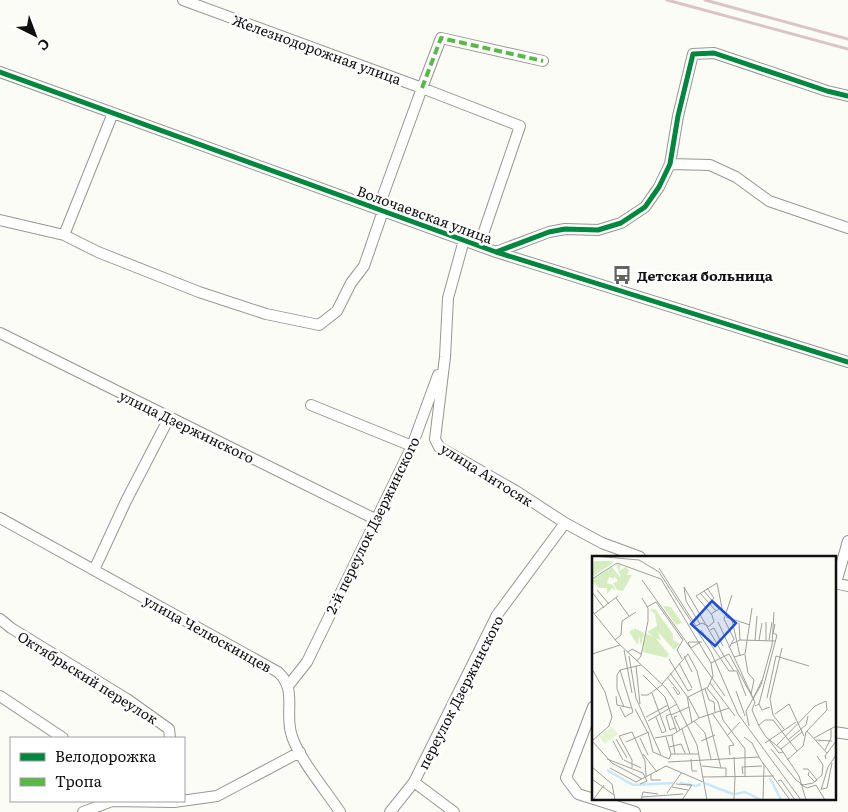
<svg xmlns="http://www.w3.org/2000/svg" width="848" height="812" font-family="Literata,serif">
	<rect width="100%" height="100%" fill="#fcfcf7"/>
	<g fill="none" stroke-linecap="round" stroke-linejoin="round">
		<g stroke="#969694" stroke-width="12">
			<path id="street" d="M183,0L422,88L441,38L543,61
				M0,72L496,252L848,362
				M670,164L710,165L736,177L769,201L848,228
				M378,209L422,88L520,126L479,246
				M0,220L64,235L98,252L199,292L266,314L319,325L337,311L351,283L364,266L383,211
				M64,235L113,113
				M464,240L448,298L445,357L435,439L439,447L516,491L565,523L602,543L640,557
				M496,252L549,232L565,229L598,230L621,223L645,207L659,187L670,164L678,116L693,54L714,53L827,91L848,96
				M0,333L375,519
				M311,405L412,446
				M0,518L278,672C297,689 285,711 291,733C296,755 327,792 340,812
				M94,570L126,501L169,418
				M834,583L848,586
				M836,583L848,541
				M0,619L11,628L127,699L169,729L170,738
				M288,686L307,662L412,446L438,375
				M0,696L63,738
				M593,707L566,778L578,794L635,812
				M834,732L848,734
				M414,782L454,812
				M83,812L112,801L174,802L217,796L300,752
				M390,812L414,782L497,615L565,523"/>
		</g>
		<use href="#street" stroke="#fffffe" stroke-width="10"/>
		<path stroke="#dac5c4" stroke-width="3" d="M667,0L848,49
			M705,0L848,39"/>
		<path stroke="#58b947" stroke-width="4" stroke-dasharray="8 4" stroke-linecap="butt" d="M422,88L441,38L543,61"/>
		<g stroke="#fff" stroke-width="8">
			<path id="cycleway" d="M0,72L496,252L848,362
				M496,252L549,232L565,229L598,230L621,223L645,207L659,187L670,164L678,116L693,54L714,53L827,91L848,96"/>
		</g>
		<use href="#cycleway" stroke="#00873e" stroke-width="5"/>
	</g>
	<defs>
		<g id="bus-bare" transform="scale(1.5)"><path d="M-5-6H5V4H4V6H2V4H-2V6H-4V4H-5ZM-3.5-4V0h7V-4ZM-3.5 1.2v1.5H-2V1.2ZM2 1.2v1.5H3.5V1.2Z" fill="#636361" stroke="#fff" stroke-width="2.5" paint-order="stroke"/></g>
	</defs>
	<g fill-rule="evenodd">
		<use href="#bus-bare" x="622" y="275"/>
	</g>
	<g text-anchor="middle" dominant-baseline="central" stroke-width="5" stroke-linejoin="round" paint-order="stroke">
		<g font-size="14" fill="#101010" stroke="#fff">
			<text transform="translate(317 49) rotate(20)">Железнодорожная улица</text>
			<text transform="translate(425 214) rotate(20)">Волочаевская улица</text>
			<text transform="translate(187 426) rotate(26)">улица Дзержинского</text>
			<text transform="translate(487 474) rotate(32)">улица Антосяк</text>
			<text transform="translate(372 525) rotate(-64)">2-й переулок Дзержинского</text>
			<text transform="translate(208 633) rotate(29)">улица Челюскинцев</text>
			<text transform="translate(88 677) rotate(32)">Октябрьский переулок</text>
			<text transform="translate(460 692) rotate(-63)">переулок Дзержинского</text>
		</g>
		<g font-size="14" font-weight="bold" fill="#101010" stroke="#fff" text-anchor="start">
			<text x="637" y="275">Детская больница</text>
		</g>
	</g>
	<g transform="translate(592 556)">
		<rect width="244" height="244" fill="#fcfcf7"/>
		<path d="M20,171L26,178L12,188L7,180Z" fill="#e5f5d4"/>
		<path d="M2,5H20L21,7L0,21ZM24,8L29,9L27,15L34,11L37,15L35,19H40L31,35L25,34L21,27L26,25L22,20V23L17,21L15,27L21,29L24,35L20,32L15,38V32H7L3,27L0,29V24L20,11L29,22ZM71,50L79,51L90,67L84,69ZM61,51L60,54L63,53L81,78V84L88,88L82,94L65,75L69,84L64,83L77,98L75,102L51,96L53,77L62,81L55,76L65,70L63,58L58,54ZM42,72L52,77L49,90L47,80L46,89L37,76L41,73L42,77Z" fill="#d5edc1"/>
		<path fill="none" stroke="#c8e7fa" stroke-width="2.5" d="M15,214L41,229L81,227M178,222L189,244M88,227L104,230L109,228M112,227L141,238M143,238L153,236L169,244"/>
		<path fill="none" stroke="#9e9e9b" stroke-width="1" d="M2,0L47,4L67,16L119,96L146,158L209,244M67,12L104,70L110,67L116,70M0,23L25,7L69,23L119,107L121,120L116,131L96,141M50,24L133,140M125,27L131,57M92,31L132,100M92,31L94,45L108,68M5,34L17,48M112,35L127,53L119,58M0,36L12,52M108,37L124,55M104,40L120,59L122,66L116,71M104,40L125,27M24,42L37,60M55,51L64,46L91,84L85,94L90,103M114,51L122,42L115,32M0,55L25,86L74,132L83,145L105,189L115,244M2,58L26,40M134,61L158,69M140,64L148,100M126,66L161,142M147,67L148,84M109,74L137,115H146M118,74L122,72L131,90M23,84L29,79L30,65L44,56M163,84L165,60M167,84L170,67M177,84L180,66M174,85V66M108,86L99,92L96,87L97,86H110M139,88L148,84L183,85M137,92L142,83L132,63L140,39M32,94L40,137M36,96L40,93L49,98M0,98L28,89M153,99L156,117L162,124L159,138M37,100L44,142L69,199M92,100L100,116M132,100L142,115M142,101L153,98L160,52M77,103L96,135L100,133M45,105L49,100L56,65V52L50,42M87,107L100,132M119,107L137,98L163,146L160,154L167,170L174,181L189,193L207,220L214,244M44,110L48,148M0,113L13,136L20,161L17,170L0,185M28,114L25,119V133L32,151M145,116L154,140M78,117L95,140L100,167M51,119L73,141L85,176M75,121L88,137L86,139L81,131M118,127L143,160M70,128L96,98L105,115L129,212H134V221M115,132L126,146L131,164L153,193V221M113,133L117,144L122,146L123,156M144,135L153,160M60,137L74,175L70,177M49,139H56L70,129M24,140L25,149L39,152M96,141L107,162M175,142L184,100L217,110M161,143L170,124M167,148L170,154L178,151M163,150L167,148L180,98L185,79L181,77L183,68M28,151L33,161L41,156M43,153L56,177M41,156L28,114L49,109M120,157L142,189L137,190L138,199M79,158L74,160L78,174L83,172M183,158L197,148L212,180M79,159L97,151M181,159L178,143L190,92M181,159L192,173M85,160L82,161L88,174M54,161L76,149M64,161L70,177M56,165L85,148M102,165L113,177L119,203M167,169L173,164H181L205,195M157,170L154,155L169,129L180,89L182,56M90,173L98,198M215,175L235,197M56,176L61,196L77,203M80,179L83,198M135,180L148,166M74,181L79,198L77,203M152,181L160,187L167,201M48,182L56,199M63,182L80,179L107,162L137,152M222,182L244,170M24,183L35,202M177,184L187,197L191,196M196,184L214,169L216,160M224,184L240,185M0,185L20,207L50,223M21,185L31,204M109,185L123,179M34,186L57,176M173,187L204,166M185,189L223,150L234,145L235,154L214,176L211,190L195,204M77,191L89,188L93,197M179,193L204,224L211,229L221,227L230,219L231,209L225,200M189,193L210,176M233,194L239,182V172M51,198L65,216M79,198H107M142,201L143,221M15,203L51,217L55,225L48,228M99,203L100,215H105M234,203L233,200L244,185M32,204L49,212M76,206L167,201L172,209L171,244M171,207L198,244M74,210L111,226M110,210L129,212M0,211L20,228L23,244M18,212L44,226L74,210M40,212V204L27,180L40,176L53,205L54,220M211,213H216L225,224M217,216L216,219L223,226L225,224M59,218V224H69M151,218L150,211L170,210M111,221L182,220M0,223L22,239M186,225L189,224L203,244M84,228L100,229L90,244M208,228L215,232L224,229L233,244M80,231L96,234M230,233L235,232L240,207M229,234L236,211L244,199M75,237L90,216M50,241L91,238M1,244L12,229M49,244L51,236L66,238M142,244L143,221"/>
		<path fill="#1d4ed8" fill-opacity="0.15" stroke="#1d4ed8" stroke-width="2.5" d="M120,45L144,67L123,90L99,68Z"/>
		<rect width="244" height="244" fill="none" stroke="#101010" stroke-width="2.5"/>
	</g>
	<rect x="10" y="737" width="175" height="65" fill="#ffffff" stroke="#9f9f9f"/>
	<rect x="20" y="753" width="25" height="8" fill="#00873e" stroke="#9f9f9f"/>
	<text x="55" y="762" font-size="15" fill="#101010">Велодорожка</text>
	<rect x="20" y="778" width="25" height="8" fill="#58b947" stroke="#9f9f9f"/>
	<text x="55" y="787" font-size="15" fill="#101010">Тропа</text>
	<g transform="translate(35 35) rotate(138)" stroke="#ffffff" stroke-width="4" paint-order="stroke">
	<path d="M0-4L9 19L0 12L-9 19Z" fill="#101010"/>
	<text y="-8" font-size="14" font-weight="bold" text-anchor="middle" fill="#101010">С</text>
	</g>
</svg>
